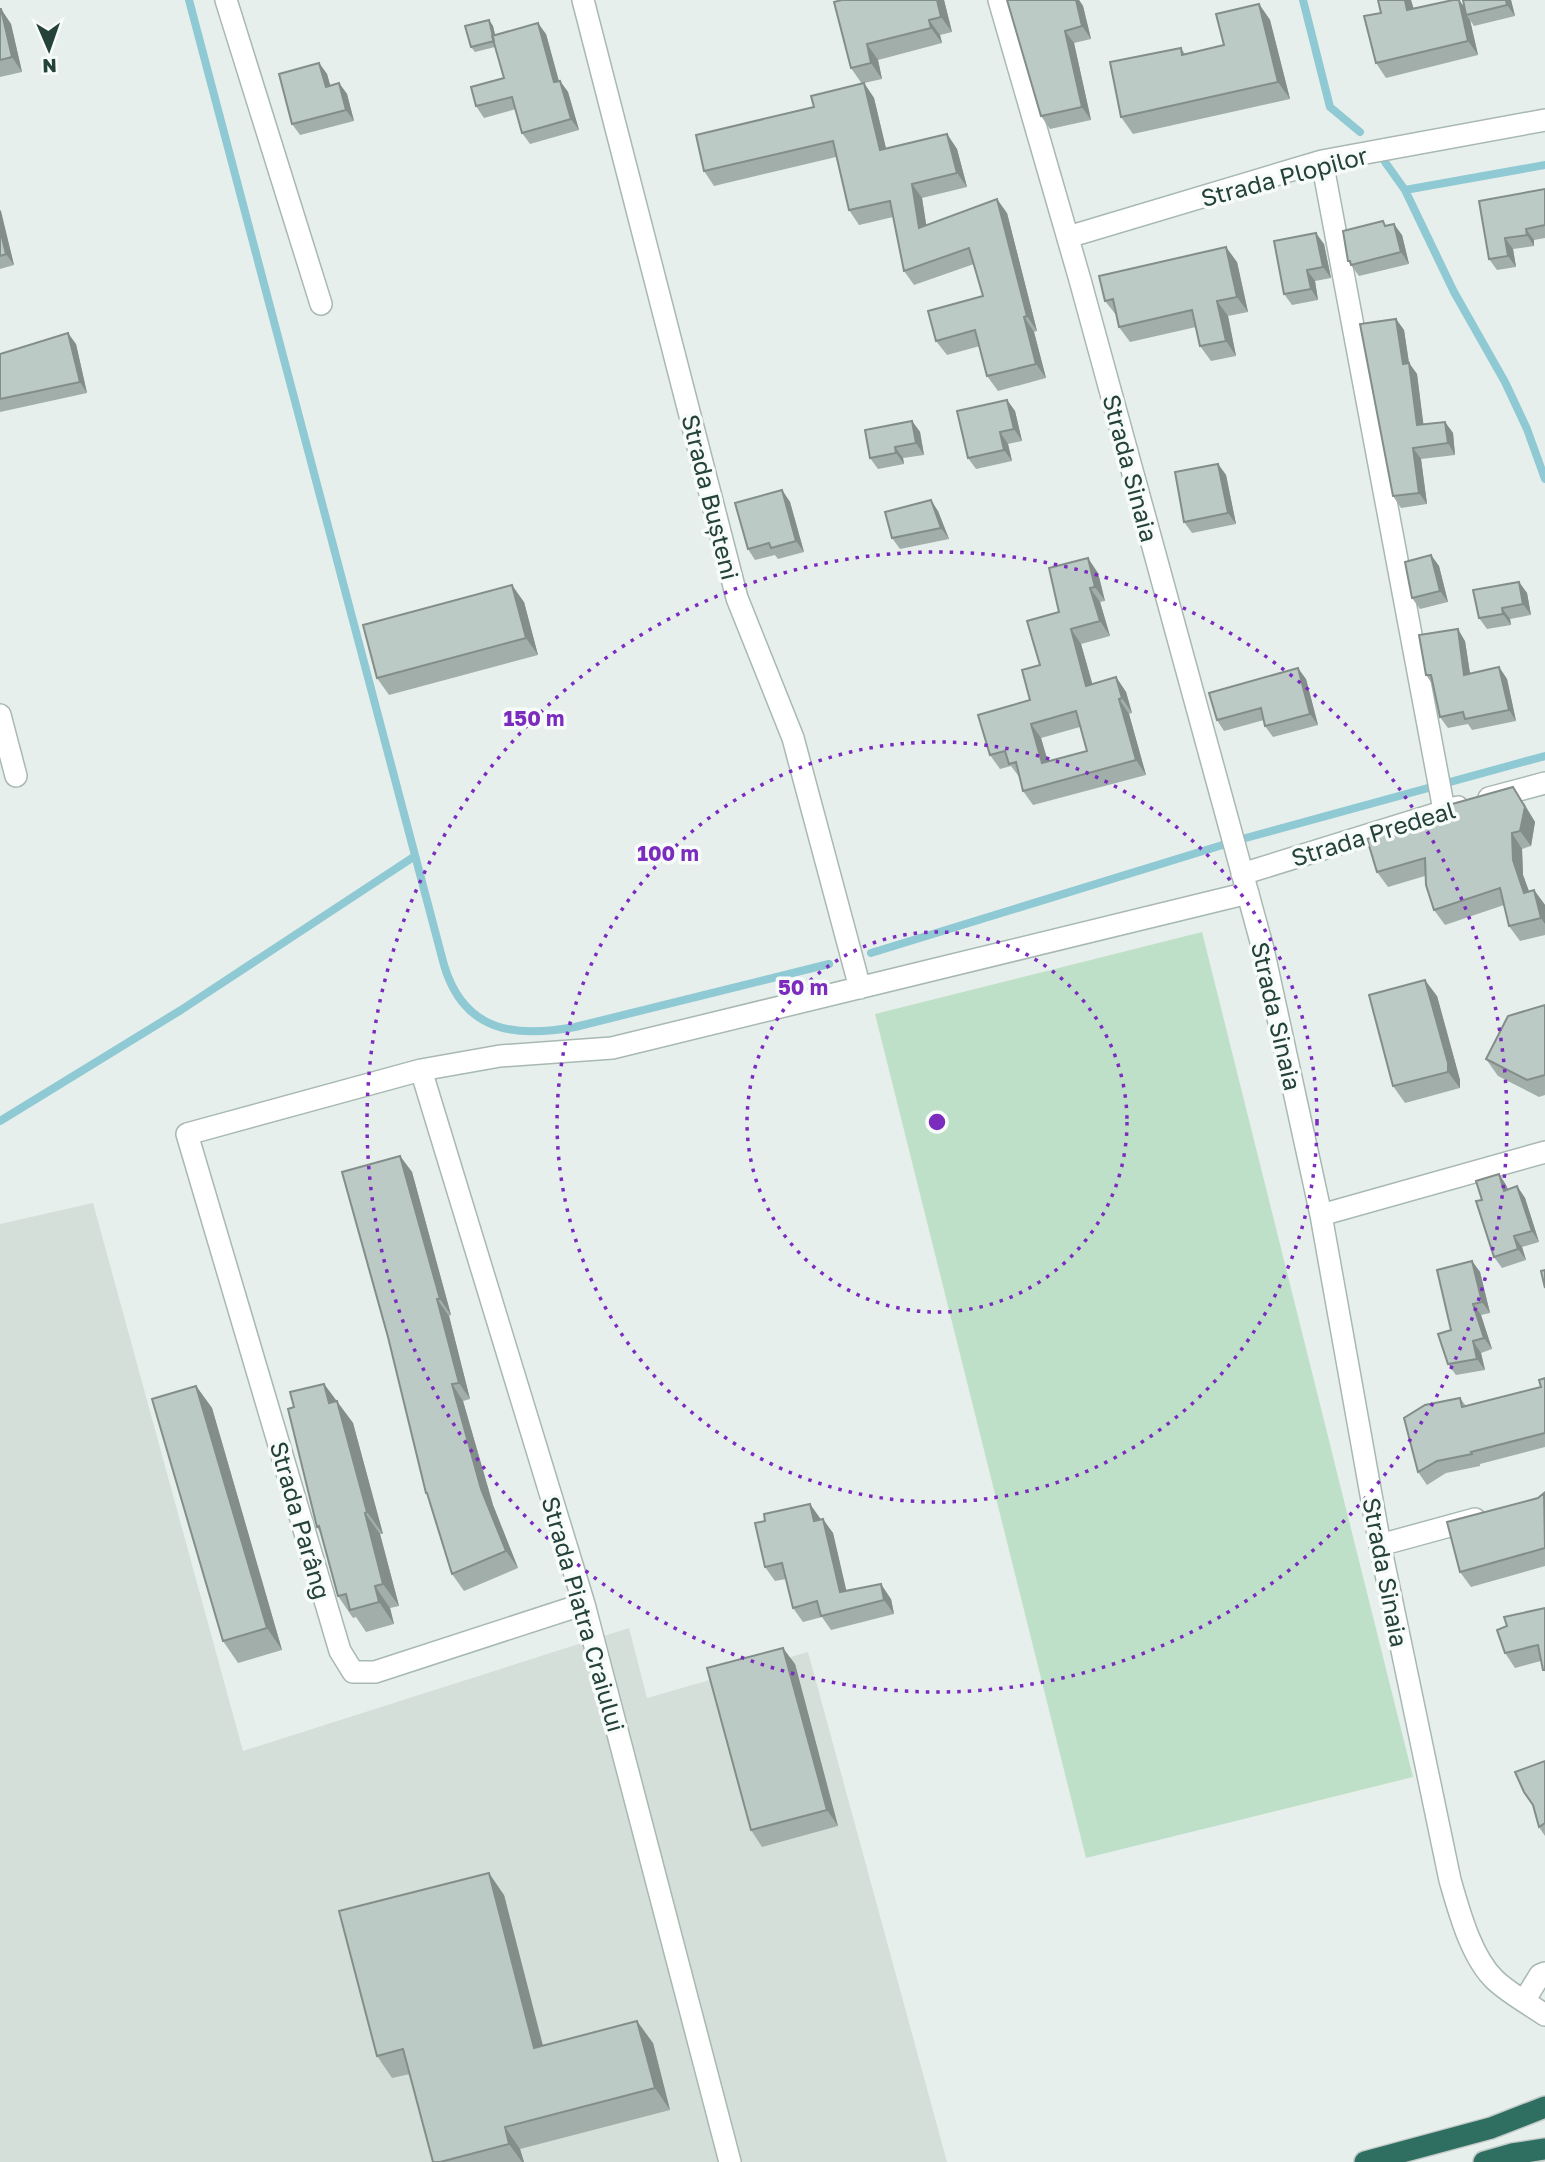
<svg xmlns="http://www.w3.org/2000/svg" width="1545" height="2162" font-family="'Golos Text',sans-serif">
	<rect width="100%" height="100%" fill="#e6efeb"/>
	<path fill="#d4dfda" d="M93,1203L243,1751L629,1628L647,1698L808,1652L947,2162H0V1224Z"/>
	<path fill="#bfe0c8" d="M1202,932L1413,1777L1086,1858L875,1014Z"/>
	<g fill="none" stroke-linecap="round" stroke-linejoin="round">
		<path stroke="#8ec9d4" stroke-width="8" d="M189,0L444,965C464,1032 514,1038 575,1027L829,964
			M1303,0L1330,107L1360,132
			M1385,162L1405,190L1454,292L1505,382L1527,429L1545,479
			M1405,190L1545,165
			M871,953L1242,839L1545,756
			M0,1121L181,1010L415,856"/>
		<g stroke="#a8b8b2" stroke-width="24">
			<path id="minor" d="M226,0L321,304
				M583,0L737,598L793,738L860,988
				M999,0L1080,280L1263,949L1321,1215L1380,1545L1450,1880C1459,1911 1471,1957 1495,1980C1510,1994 1529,2004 1545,2015
				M1322,161L1444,810
				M1068,237L1322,161L1545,120
				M0,715L16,776
				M1489,798L1545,783
				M1242,874L1458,807
				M421,1070L584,1604L730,2162
				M1321,1215L1545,1152
				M1380,1545L1475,1519
				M584,1604L375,1672H353L340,1651L187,1134L421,1070L500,1056L612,1048L1248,893
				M1524,2001L1540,1975L1545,1973"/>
		</g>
		<g stroke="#c2cac8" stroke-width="24">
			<path id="highway" d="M1365,2162L1491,2128L1545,2107
				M1484,2162L1512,2154L1545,2149"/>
		</g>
		<use href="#minor" stroke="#fff" stroke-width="21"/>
		<use href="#highway" stroke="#2f6f62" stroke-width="21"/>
	</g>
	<path fill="#a1aea9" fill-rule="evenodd" d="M842,0H944L952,32L940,35L942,43L878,60L882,79L864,83L874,98L886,149L947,134L957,149L967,187L922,198L926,225L1007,213L1037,331L1034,332L1046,378L998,391L987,376L980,346L947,355L936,341L983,296L974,264L914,285L904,271L893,217L859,225L849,210L836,157L714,186L704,171L814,107L862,84L851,68Z
		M1007,0H1079L1083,6L1091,39L1074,43L1091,120L1050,129L1041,116Z
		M1378,0H1411L1414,9L1465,8L1463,0H1511L1515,16L1474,26L1470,20L1478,55L1386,78L1376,63L1381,13Z
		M1259,4L1270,20L1290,99L1133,134L1121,117L1181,48L1185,54L1224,45Z
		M0,9H1L11,24L22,72L0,77Z
		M489,20L493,26L495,35L546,34L559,81H560L568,92L579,130L530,144L522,133L516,109L484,118L476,106L504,78L495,47L475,52L471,47Z
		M319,63L327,74L330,86L339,83L347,94L354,121L300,135L292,124Z
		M1545,189V238L1534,240V246L1513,249L1516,267L1497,270L1489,259Z
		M0,210L14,265L0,269Z
		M1402,235L1409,264L1359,276L1348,261Z
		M1324,244L1331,278L1315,281L1318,300L1292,305L1284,294Z
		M1237,262L1248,312L1228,316L1236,356L1211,361L1200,346L1196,327L1130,342L1119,327L1117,316L1105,301Z
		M1396,319L1404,330L1409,363L1417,374L1423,424L1445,422L1453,433L1455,455L1421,459L1427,504L1401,508L1393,496Z
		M76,344L87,393L0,412V354Z
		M1007,400L1015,411L1022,441L1008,444L1012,461L976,469L968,458Z
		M912,421L920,432L924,455L903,458L904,464L878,469L870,458Z
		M1218,464L1226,475L1236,524L1192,533L1184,522Z
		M782,490L790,502L804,552L778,559L775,555L755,560L748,549Z
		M938,511L949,539L900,549L892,538Z
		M1431,555L1439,566L1448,602L1420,609L1412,598Z
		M1098,573L1105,601L1100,602L1110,636L1081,644L1092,684L1116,677L1126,692L1132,713L1129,714L1146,775L1033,805L1023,791L1020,778L1011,766L1000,769L990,755L1030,700L1040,665L1059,612ZM1080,727L1087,751L1048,761L1041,738Z
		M1519,582L1527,593L1531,615L1510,619L1511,625L1487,629L1479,618Z
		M524,602L538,655L389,695L377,678Z
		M1465,641L1470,674L1499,667L1507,679L1516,721L1472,730L1468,724L1448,728L1440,717L1433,685L1426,675Z
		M1306,679L1318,725L1273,737L1265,726L1264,720L1224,731L1217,720Z
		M1524,803L1535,822L1531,846L1522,849L1523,875L1529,891L1534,890L1545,905V935L1520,941L1509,926L1504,905L1445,925L1434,910L1425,876L1388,887L1377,872Z
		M1437,996L1460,1080V1088L1405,1103L1393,1086Z
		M1545,1005V1095L1539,1097L1498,1076L1486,1059Z
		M400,1156L412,1172L451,1315L449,1316L470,1399L463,1401L493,1505L518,1568L464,1591L452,1574L429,1498L426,1493Z
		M1499,1174L1506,1185L1508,1189L1517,1186L1525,1198L1539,1242L1522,1247L1526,1260L1502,1268L1494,1257L1482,1200Z
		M1472,1261L1480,1272L1490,1313L1481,1315L1492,1349L1481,1353L1485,1370L1456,1375L1448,1364L1451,1330Z
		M1545,1378V1447L1480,1464V1466L1446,1473L1427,1485L1418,1472L1460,1398L1466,1406L1541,1387Z
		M324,1384L353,1423L383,1534H380L399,1606L390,1608L394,1624L366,1632L356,1617L353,1618L338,1596L321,1534L317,1527L294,1407Z
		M196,1386L212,1408L282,1650L238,1663L223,1641Z
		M1545,1494V1566L1471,1587L1460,1572L1538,1498Z
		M821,1519L833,1533L846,1591L891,1599L894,1614L831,1630L822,1617L803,1622L793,1608L786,1579L775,1581L765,1567Z
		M1545,1608V1672L1541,1661L1515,1668L1505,1653L1507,1626Z
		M795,1664L838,1826L762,1847L751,1830Z
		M1545,1761V1836L1539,1827Z
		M504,1895L543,2045L653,2043L670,2110L520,2149L524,2162H433L410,2074L392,2078L377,2056Z"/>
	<path fill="#838d89" d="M937,0H944L952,32L941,17Z
		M1076,0H1079L1083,6L1091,39L1082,26Z
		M1405,0H1411L1418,25L1407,10Z
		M1459,0L1469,13L1466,15L1470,20L1478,55L1468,41Z
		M1506,0H1511L1515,16L1507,5Z
		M1259,4L1270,20L1290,99L1278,82Z
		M1,9L11,24L22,72L12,57Z
		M489,20L493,26L498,47L494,41Z
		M929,20L940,35L942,43L931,28Z
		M538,23L546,34L562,93L554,82Z
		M1065,31L1074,43L1091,120L1082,107Z
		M867,44L878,60L882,79L871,63Z
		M319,63L327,74L334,98L326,87Z
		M560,81L568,92L579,130L571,119Z
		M339,83L347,94L354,121L346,110Z
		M864,83L874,98L890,165L880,150Z
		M947,134L957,149L967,187L957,173Z
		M912,184L922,198L929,242L919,228Z
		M997,199L1007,213L1037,331L1027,316Z
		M0,210L1,211L14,265L6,254L0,229Z
		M1394,224L1402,235L1409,264L1401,252Z
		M1526,229L1534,240V246L1527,235Z
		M1316,233L1324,244L1331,278L1323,267Z
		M1505,238L1513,249L1516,267L1508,256Z
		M1226,247L1237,262L1248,312L1237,297Z
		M1307,270L1315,281L1318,300L1311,289Z
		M1217,301L1228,316L1236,356L1226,341Z
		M1024,317L1034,332L1046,378L1036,364Z
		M1396,319L1404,330L1409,363L1417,374L1425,436L1417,425L1403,364Z
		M68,333L76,344L87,393L80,382Z
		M1007,400L1015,411L1022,441L1014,429Z
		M912,421L920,432L924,455L916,443Z
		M1445,422L1453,433L1455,455L1448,443Z
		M1000,432L1008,444L1012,461L1004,450Z
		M895,447L903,458L904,464L896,453Z
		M1413,448L1421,459L1427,504L1419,493Z
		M1218,464L1226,475L1236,524L1228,513Z
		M782,490L790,502L804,552L796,541Z
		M931,500L938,511L949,539L941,528Z
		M1431,555L1439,566L1448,602L1440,591Z
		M1088,558L1098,573L1105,601L1095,587Z
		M1519,582L1527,593L1531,615L1523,604Z
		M512,585L524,602L538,655L526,638Z
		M1090,588L1100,602L1110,636L1100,621Z
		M1502,608L1510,619L1511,625L1503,614Z
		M1071,629L1081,644L1097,700L1086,686Z
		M1458,629L1465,641L1472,686L1464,675Z
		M1499,667L1507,679L1516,721L1509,710Z
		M1298,668L1306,679L1318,725L1310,714Z
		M1116,677L1126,692L1132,713L1122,698Z
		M1119,699L1129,714L1146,775L1136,760Z
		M1031,724L1041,738L1052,777L1042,763Z
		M1513,787L1535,822L1531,846L1520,831Z
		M1512,833L1522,849L1523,875L1535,908L1524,893L1513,860Z
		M1534,890L1545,905V924L1541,918Z
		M1425,980L1437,996L1460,1080V1088L1448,1072Z
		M400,1156L412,1172L451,1315L440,1299Z
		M1499,1174L1506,1185L1512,1202L1504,1191Z
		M1517,1186L1525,1198L1539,1242L1532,1231Z
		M1514,1236L1522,1247L1526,1260L1518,1249Z
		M1472,1261L1480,1272L1490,1313L1482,1302Z
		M437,1299L449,1316L470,1399L459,1383Z
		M1473,1304L1481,1315L1492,1349L1484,1338Z
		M1473,1341L1481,1353L1485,1370L1477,1359Z
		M324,1384L353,1423L383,1534L367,1512L329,1403Z
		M452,1384L463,1401L493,1505L518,1568L506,1551L481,1489Z
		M196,1386L212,1408L282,1650L267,1628Z
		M810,1504L820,1518L824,1535L814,1521Z
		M365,1513L380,1534L399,1606L383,1584Z
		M823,1519L833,1533L850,1606L840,1592Z
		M881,1584L891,1599L894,1614L884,1600Z
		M375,1586L390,1608L394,1624L379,1602Z
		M783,1648L795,1664L838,1826L827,1810Z
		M489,1873L504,1895L549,2070L534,2048Z
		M637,2021L653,2043L670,2110L655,2088Z
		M505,2127L520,2149L524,2162H522L509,2144Z"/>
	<path fill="#bbcac4" stroke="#838d89" stroke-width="2" fill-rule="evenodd" d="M842,0H937L941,17L929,20L931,28L867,44L871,63L851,68L834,2Z
		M1007,0H1076L1082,26L1065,31L1082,107L1041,116Z
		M1378,0H1405L1407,10L1453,0H1459L1468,41L1376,63L1364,16L1381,13Z
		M1463,0H1506L1507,5L1466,15Z
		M1259,4L1278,82L1121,117L1110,62L1181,48L1182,55L1224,45L1216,14Z
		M0,9H1L12,57L0,60Z
		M489,20L494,41L471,47L465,26Z
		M538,23L554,82L560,81L571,119L522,133L512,97L476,106L471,87L504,78L492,36Z
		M319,63L326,87L339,83L346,110L292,124L279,74Z
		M864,83L880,150L947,134L957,173L912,184L919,228L997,199L1027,316L1024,317L1036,364L987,376L975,330L936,341L928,311L983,296L969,248L904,271L890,201L849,210L833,141L704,171L696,135L814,107L811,96Z
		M1545,189V225L1526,229L1527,235L1505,238L1508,256L1489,259L1479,201Z
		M1383,221L1385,226L1394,224L1401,252L1351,265L1350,261H1348L1343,231Z
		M0,229L6,254L0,256Z
		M1316,233L1323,267L1307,270L1311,289L1284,294L1274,241Z
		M1226,247L1237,297L1217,301L1226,341L1200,346L1192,310L1119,327L1113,299L1105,301L1099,276Z
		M1396,319L1403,364L1409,363L1417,425L1445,422L1448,443L1413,448L1419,493L1393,496L1360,324Z
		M68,333L80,382L0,399V354Z
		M1007,400L1014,429L1000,432L1004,450L968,458L957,411Z
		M912,421L916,443L895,447L896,453L870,458L865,430Z
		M1218,464L1228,513L1184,522L1175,472Z
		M782,490L796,541L771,548L769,543L748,549L735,503Z
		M931,500L941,528L892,538L885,512Z
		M1431,555L1440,591L1412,598L1405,562Z
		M1088,558L1095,587L1090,588L1100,621L1071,629L1086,686L1116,677L1122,698L1119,699L1136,760L1023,791L1016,762L1009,764L1005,751L990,755L978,715L1030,700L1022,670L1040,665L1027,621L1059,612L1049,568ZM1076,711L1087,751L1042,763L1031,724Z
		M1519,582L1523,604L1502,608L1503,614L1479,618L1473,590Z
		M512,585L526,638L377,678L363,625Z
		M1458,629L1464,675L1499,667L1509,710L1465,719L1463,712L1440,717L1431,675H1426L1419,635Z
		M1298,668L1310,714L1265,726L1261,708L1217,720L1209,693Z
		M1513,787L1525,807L1520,831L1512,833L1513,860L1524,893L1534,890L1541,918L1509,926L1500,888L1434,910L1426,885L1425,858L1377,872L1367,839L1440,817L1438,808Z
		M1425,980L1448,1063V1072L1393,1086L1369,995Z
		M1545,1005V1075L1527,1080L1486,1059L1508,1016Z
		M400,1156L440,1299H437L459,1383L452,1384L481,1489L506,1551L452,1574L427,1493H426L388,1337L342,1172Z
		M1499,1174L1504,1191L1517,1186L1532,1231L1514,1236L1518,1249L1494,1257L1476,1201L1482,1200L1476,1181Z
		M1472,1261L1482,1302L1473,1304L1484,1338L1473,1341L1477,1359L1448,1364L1438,1334L1451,1330L1437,1270Z
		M1545,1270V1288L1541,1271Z
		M1545,1378V1433L1471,1452L1472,1454L1437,1461L1418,1472L1404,1418L1425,1405L1460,1398L1462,1407L1541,1387L1539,1380Z
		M324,1384L329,1403L337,1401L367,1512L365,1513L383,1584L375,1586L379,1602L350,1610L346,1594L338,1596L319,1526L317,1527L288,1409L294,1407L290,1392Z
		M196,1386L267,1628L223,1641L152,1399Z
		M1544,1493L1545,1548L1460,1572L1447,1522L1538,1498Z
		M810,1504L814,1521L823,1519L840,1592L881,1584L884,1600L821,1616L817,1601L793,1608L782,1563L765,1567L755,1523L765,1521L764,1514Z
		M1545,1608V1670H1543L1538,1645L1505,1653L1497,1630L1507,1626L1504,1617Z
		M783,1648L827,1810L751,1830L707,1668Z
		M1545,1761V1823L1539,1827L1533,1805L1524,1792L1515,1772Z
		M489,1873L534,2048L637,2021L655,2088L505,2127L509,2144L440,2162H433L403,2049L377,2056L339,1911Z"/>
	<g fill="none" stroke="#7b2cbf" stroke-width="3.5" stroke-dasharray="3.5 7">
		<circle cx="937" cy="1122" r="190"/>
		<circle cx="937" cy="1122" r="380"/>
		<circle cx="937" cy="1122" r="570"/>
	</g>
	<g text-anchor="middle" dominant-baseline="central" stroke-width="7" stroke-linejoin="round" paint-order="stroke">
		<g font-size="24" fill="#24423a" stroke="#f7fbf9">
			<text transform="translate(1284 176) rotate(-15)">Strada Plopilor</text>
			<text transform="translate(1131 468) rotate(75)">Strada Sinaia</text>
			<text transform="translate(711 497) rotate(76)">Strada Bușteni</text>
			<text transform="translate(1373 833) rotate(-17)">Strada Predeal</text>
			<text transform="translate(1277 1016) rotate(77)">Strada Sinaia</text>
			<text transform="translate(301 1520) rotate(74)">Strada Parâng</text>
			<text transform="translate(1386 1572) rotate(79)">Strada Sinaia</text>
			<text transform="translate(584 1614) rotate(74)">Strada Piatra Craiului</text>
		</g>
	</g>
	<circle cx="937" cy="1122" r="10" fill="#7b2cbf" stroke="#f7fbf9" stroke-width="3.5"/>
	<g font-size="21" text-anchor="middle" font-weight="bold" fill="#7b2cbf" stroke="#f7fbf9" stroke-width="7" stroke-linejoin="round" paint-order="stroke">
		<text x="534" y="726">150 m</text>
		<text x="668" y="861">100 m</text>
		<text x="803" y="995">50 m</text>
	</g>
	<g transform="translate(49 49) rotate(178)" stroke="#f7fbf9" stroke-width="5" paint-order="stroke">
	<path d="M0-5L12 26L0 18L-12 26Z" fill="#24423a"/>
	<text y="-10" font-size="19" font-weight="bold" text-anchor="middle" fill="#24423a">N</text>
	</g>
</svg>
